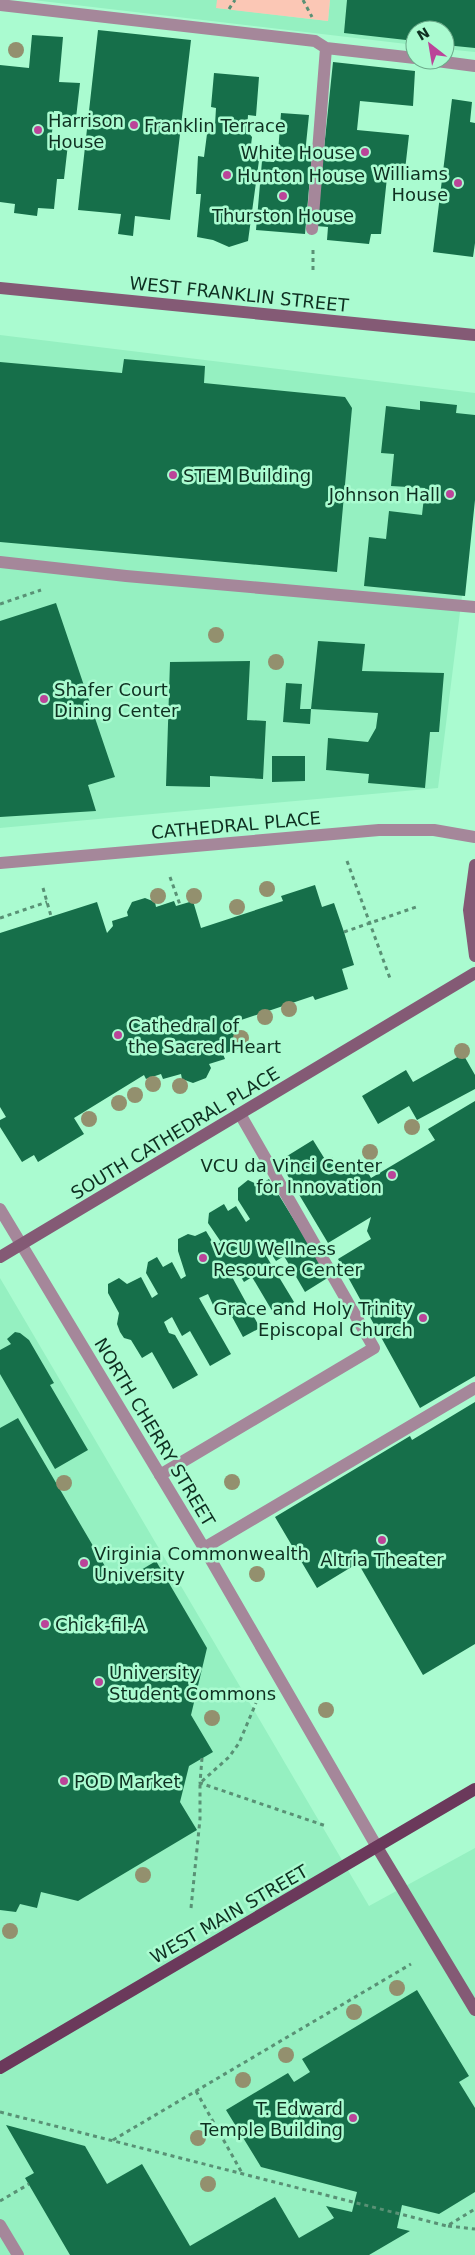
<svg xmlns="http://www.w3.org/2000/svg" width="475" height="2255" font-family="'DejaVu Sans',sans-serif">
	<rect width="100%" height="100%" fill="#aafbd0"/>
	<path fill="#95f0c1" d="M33,0H217V8L328,21L330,0H475V52L445,49V30H415V45Z
		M0,335L475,393V492L438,788L0,828Z
		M0,1278L369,1906L475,1848V2255H0Z"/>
	<path fill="#fbc7b5" d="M217,0H330L328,21L216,8Z"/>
	<path fill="#166f4a" d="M347,0H475V48L445,45V30H415V41L344,33Z
		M98,30L191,40L170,220L135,216L133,236L118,234L121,214L78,210Z
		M32,35L63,37L59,82L80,83L76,118L61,116L59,111H54L51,143L68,144L64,179H57L54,209L38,208L37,216L14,213L15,204L0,202V65L29,68Z
		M333,62L415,71L413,106L360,101L357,130L409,135L405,170L388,168L381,234H371L369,244L327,240L328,227L316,226Z
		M214,73L259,77L256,116L248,115L247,131L252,137L250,153H260L248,241L229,247L213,240L197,237L201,194H196L198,156L204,157L207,134L215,125L216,108L211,107Z
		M452,99L472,102L470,122L475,123V243L473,257L433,252Z
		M281,113L309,115L305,154H312L305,234L256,230L262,161L274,162L275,153H278Z
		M124,359L205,366L204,383L345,397L352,408L337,572L0,542V362L122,373Z
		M420,401L457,405L456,413L475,415V500L465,596L364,586L369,537L386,539L389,511L422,515L425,488L391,486L394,454L381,453L386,406L420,410Z
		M56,603L115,777L88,785L96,811L0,817V621Z
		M318,641L365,644L362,671L444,673L439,732H430L425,788L368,783L369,774L326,770L328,738L368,742L376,728L378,713L311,709L310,724L283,722L286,683L302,684L300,709H311Z
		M250,661L247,720L266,721L263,779L210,776V787L166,786L170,662Z
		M272,756H305V781L272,782Z
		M315,885L322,907L334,903L344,932L354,965L342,969L348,989L315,1000L313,996L232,1023L240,1048L223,1054L225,1059L209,1064L211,1068L206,1078L193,1083L182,1079L181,1074L163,1079L161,1074L146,1079L144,1075L74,1118L84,1134L38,1162L34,1155L22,1162L0,1127V1120L6,1117L0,1107V933L97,902L107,933L113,926L112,921L128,916L127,912L132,902L145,898L155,902L156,907L174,901L176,906L193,901L201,928L283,901L281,896Z
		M463,1054L475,1075V1089L417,1120L409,1106L378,1124L362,1096L406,1070L413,1082Z
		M475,1101V1376L420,1408L338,1259L371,1239L367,1231L371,1217L328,1243L279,1161L313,1140L326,1161L332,1157L341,1171L360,1159L371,1178L435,1140L428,1129Z
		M269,1179L329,1277L305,1292L284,1256L276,1261L263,1241L259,1244L294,1302L274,1314L252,1277L244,1282L238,1272L231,1275L260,1328L243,1337L223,1300L213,1305L208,1294L199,1298L231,1354L210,1366L190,1331L182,1336L172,1317L164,1322L169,1333L175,1335L198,1375L173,1389L152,1352L142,1358L131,1340L124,1338L120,1332L117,1324L119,1313L108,1293V1284L119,1278L127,1284L141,1277L152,1298L158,1294L146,1273L148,1262L157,1257L163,1267L172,1262L181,1279L186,1276L178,1251V1239L188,1234L195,1236L206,1231L215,1246L221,1242L208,1223L209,1213L224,1204L228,1211L236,1206L246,1222L250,1219L238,1200V1188L248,1180L259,1185Z
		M15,1332L20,1333L29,1340L54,1383L50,1385L88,1450L55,1469L0,1374V1350L11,1344L7,1339Z
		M475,1402V1644L423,1675L358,1563L317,1588L275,1517L410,1436L412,1440Z
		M18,1418L116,1585L156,1561L207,1648L191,1715L213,1752L189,1766L180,1802L197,1830L78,1901L41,1892L37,1908L20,1904L16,1912L0,1910V1428Z
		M417,1990L469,2076L459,2082L475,2108V2192L439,2214L402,2205L397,2228L410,2231L369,2255H70L25,2178L34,2173L6,2125L85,2146L107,2184L142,2164L190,2246L275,2197L299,2238L334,2218L326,2206L352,2212L357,2192L261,2167L226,2110L288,2073L294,2082L310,2072L302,2059Z"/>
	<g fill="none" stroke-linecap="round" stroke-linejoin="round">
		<path stroke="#599175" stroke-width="3" stroke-dasharray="4 4" stroke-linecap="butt" d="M303,0L312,17
			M229,9L235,0
			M313,250V272
			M0,604L41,590
			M347,861L391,981
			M170,877L180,905
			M43,888L51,916
			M0,918L47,902
			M344,932L419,906
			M202,1758L200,1783L326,1826
			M191,1908L200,1819V1783L229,1757L239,1743L256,1703
			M196,2091L242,2173
			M0,2112L447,2226L475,2209
			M113,2140L411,1964
			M0,2201L29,2184
			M448,2226L475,2229"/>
		<path stroke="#a5879a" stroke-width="12" d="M0,5L315,41L326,48L415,58
			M429,60L475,66
			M312,229L326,48
			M160,1475L374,1348L240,1114
			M204,1548L475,1388"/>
		<path stroke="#a5879a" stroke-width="12" d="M0,562L126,576L475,607
			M0,863L379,830H434L475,837
			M0,1209L204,1548L377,1847
			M0,2225L18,2255"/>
		<path stroke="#845a75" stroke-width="12" d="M0,288L475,335
			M475,865L469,910L475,956
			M0,1257L475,973
			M377,1847L475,2010"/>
		<path stroke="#6b395b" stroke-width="12" d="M0,2068L475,1789"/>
	</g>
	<g fill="#93906e">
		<circle cx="16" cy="50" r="8"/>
		<circle cx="216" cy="635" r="8"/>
		<circle cx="276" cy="662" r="8"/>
		<circle cx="267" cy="889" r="8"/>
		<circle cx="158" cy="896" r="8"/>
		<circle cx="194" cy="896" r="8"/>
		<circle cx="237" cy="907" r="8"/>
		<circle cx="289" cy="1009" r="8"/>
		<circle cx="265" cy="1017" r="8"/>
		<circle cx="241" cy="1038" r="8"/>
		<circle cx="462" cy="1051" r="8"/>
		<circle cx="153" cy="1084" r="8"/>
		<circle cx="180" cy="1086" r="8"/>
		<circle cx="135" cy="1095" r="8"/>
		<circle cx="119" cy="1103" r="8"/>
		<circle cx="89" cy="1119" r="8"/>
		<circle cx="412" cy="1127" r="8"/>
		<circle cx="370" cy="1152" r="8"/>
		<circle cx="232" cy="1482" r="8"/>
		<circle cx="64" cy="1483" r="8"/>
		<circle cx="257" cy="1574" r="8"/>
		<circle cx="326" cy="1710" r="8"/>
		<circle cx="212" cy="1718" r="8"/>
		<circle cx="143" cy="1875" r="8"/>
		<circle cx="10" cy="1931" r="8"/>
		<circle cx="397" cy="1988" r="8"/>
		<circle cx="354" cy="2012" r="8"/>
		<circle cx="286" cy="2055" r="8"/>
		<circle cx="243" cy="2080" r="8"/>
		<circle cx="198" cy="2138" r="8"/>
		<circle cx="208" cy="2184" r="8"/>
	</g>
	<g fill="#b49" stroke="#aafbd0" stroke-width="2">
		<circle cx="134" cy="125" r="5"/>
		<circle cx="38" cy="130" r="5"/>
		<circle cx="365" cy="152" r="5"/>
		<circle cx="227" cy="175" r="5"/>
		<circle cx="458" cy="183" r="5"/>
		<circle cx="283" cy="196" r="5"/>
		<circle cx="173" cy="475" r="5"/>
		<circle cx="450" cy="494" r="5"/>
		<circle cx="44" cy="699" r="5"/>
		<circle cx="118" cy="1035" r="5"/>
		<circle cx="392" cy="1175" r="5"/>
		<circle cx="203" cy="1258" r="5"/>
		<circle cx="423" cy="1318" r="5"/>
		<circle cx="382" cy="1540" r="5"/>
		<circle cx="84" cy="1563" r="5"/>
		<circle cx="45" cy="1624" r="5"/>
		<circle cx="99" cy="1682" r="5"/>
		<circle cx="64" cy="1781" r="5"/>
		<circle cx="353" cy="2118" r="5"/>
	</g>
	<g text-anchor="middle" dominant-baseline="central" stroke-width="5" stroke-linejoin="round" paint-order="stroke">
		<g font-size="18" fill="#0e3021" stroke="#aafbd0" text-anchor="start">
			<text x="48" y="120">Harrison<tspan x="48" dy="21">House</tspan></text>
			<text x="144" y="125">Franklin Terrace</text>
			<text x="355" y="152" text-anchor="end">White House</text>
			<text x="448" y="173" text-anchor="end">Williams<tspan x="448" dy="21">House</tspan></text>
			<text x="237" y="175">Hunton House</text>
			<text x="283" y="215" text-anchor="middle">Thurston House</text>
			<text x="183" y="475">STEM Building</text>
			<text x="440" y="494" text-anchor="end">Johnson Hall</text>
			<text x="54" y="689">Shafer Court<tspan x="54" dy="21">Dining Center</tspan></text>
			<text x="128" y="1025">Cathedral of<tspan x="128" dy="21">the Sacred Heart</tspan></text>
			<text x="382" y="1165" text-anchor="end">VCU da Vinci Center<tspan x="382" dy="21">for Innovation</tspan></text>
			<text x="213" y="1248">VCU Wellness<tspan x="213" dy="21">Resource Center</tspan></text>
			<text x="413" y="1308" text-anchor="end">Grace and Holy Trinity<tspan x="413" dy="21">Episcopal Church</tspan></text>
			<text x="94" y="1553">Virginia Commonwealth<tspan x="94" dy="21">University</tspan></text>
			<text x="382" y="1559" text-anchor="middle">Altria Theater</text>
			<text x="55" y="1624">Chick-fil-A</text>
			<text x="109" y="1672">University<tspan x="109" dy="21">Student Commons</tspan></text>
			<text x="74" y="1781">POD Market</text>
			<text x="343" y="2108" text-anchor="end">T. Edward<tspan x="343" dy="21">Temple Building</tspan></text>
		</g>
		<g font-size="18" fill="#0e3021" stroke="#aafbd0">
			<text transform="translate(239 294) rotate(6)">WEST FRANKLIN STREET</text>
			<text transform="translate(236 825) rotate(-5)">CATHEDRAL PLACE</text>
			<text transform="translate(175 1133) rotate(-31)">SOUTH CATHEDRAL PLACE</text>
			<text transform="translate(155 1432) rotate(59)">NORTH CHERRY STREET</text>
			<text transform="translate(229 1914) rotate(-30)">WEST MAIN STREET</text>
		</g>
	</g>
	<g transform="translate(430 45) rotate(329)"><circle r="24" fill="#aafbd0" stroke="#6caa8a"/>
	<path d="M0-4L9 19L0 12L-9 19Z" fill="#bb4499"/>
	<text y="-8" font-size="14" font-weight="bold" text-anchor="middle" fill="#0e3021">N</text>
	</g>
</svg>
